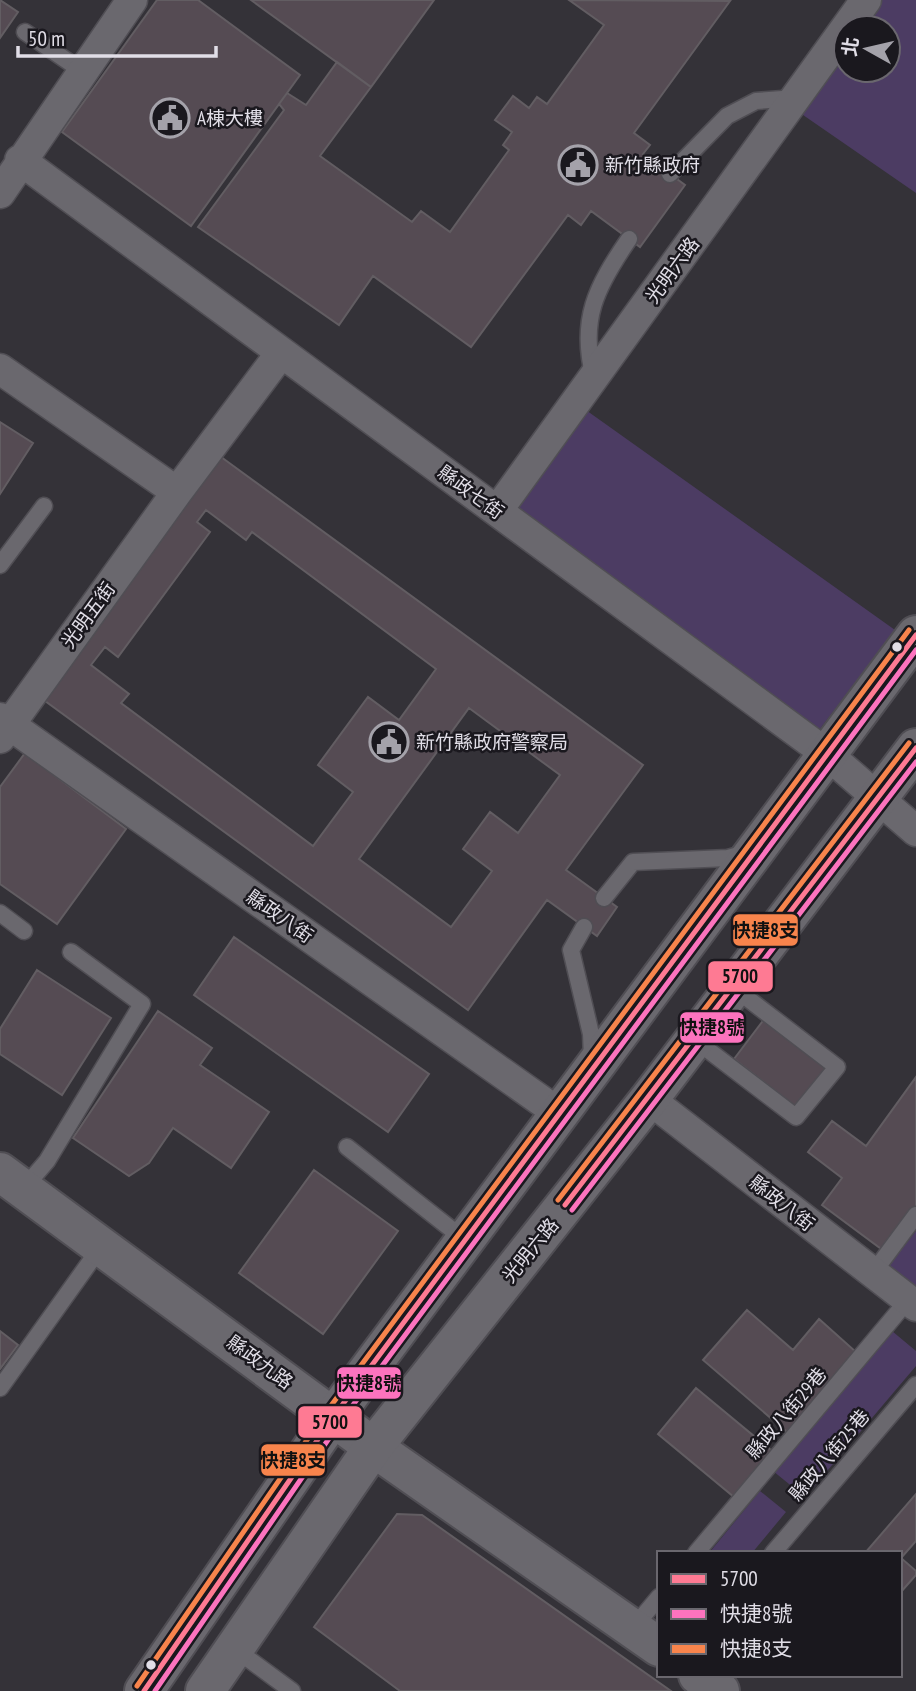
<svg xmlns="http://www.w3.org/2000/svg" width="916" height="1691" font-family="'PT Sans Narrow','Noto Sans TC',sans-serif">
	<rect width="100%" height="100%" fill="#343238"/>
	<path fill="#4c3c63" d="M867,0H916V193L790,106L846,29V70H888V28H846Z
		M576,403L895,630L810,742L497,511Z
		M916,1231V1293L886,1269Z
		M892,1331L916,1351V1366L805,1497L773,1471Z
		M760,1491L786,1512L752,1553H709Z"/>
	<path fill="#554b53" stroke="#625d62" stroke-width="2" fill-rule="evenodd" d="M0,0L18,12L0,38Z
		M157,0H198L300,75L191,226L62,132Z
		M251,0H434L371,87Z
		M569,0L730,1L634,133L650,145L643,154L685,185L640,247L591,211L581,225L568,215L471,347L373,276L339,325L198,227L284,110L279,104L287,93L306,105L337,62L371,87L320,156L412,222L421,211L450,232L509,150L503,145L512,132L495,120L513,96L529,108L537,97L547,104L604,25Z
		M0,422L33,443L0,494Z
		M217,454L643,765L566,870L617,907L597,936L547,900L468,1010L41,698ZM206,510L246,540L252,532L436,669L399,720L368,697L318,765L353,792L313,846L121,703L129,694L91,665L105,647L118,657L210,532L197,522ZM469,708L560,775L518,833L490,812L463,849L492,871L451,927L359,859Z
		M25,753L126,829L57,924L0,884V787Z
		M234,937L429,1074L388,1132L194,995Z
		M37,970L111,1018L62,1095L0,1054V1029Z
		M158,1011L212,1048L200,1065L269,1112L231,1168L173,1128L149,1163L129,1176L73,1138Z
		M765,1018L829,1067L797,1108L734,1059Z
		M916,1077V1207L884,1251L822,1205L842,1178L808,1152L832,1121L866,1146Z
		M314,1170L398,1231L323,1334L239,1273Z
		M747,1310L793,1350L819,1319L856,1352L787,1432L703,1360Z
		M0,1331L18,1345L0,1369Z
		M696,1388L772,1451L734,1497L658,1434Z
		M916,1494V1541L901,1558L916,1571V1575L900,1593V1553H865Z
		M397,1514L422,1515L671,1691H400L314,1627Z"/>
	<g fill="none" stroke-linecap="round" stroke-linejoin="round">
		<g stroke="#504e54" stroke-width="19">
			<path id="service" d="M25,32L82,71
				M670,174L727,116L756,101L796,98
				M594,378C579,320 596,287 629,239
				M0,565L44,506
				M604,898L633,862L728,858L746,853
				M0,913L24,931
				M584,927L571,950L591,1034L592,1058
				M695,1040L796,1117L837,1067L734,988
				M347,1147L465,1240
				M23,1189L47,1161L142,1004L71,952
				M873,1273L916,1215
				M0,1388L100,1248
				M696,1553L908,1300
				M773,1553L916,1385
				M633,1628L659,1597
				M235,1649L292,1691"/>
		</g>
		<g stroke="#504e54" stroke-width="33">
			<path id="minor" d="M20,160L827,754L916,831
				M0,193L132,0
				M0,369L177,492L0,738
				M177,492L281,353
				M497,511L866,0
				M0,718L560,1114
				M649,1099L916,1306"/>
		</g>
		<g stroke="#504e54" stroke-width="42">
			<path id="tertiary" d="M0,1172L387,1457L659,1647
				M698,1675L720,1691"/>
		</g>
		<g stroke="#504e54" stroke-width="42">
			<path id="secondary" d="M144,1691L334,1416L916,635
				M205,1691L374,1446L649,1099L916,748"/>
		</g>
		<use href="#service" stroke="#6a686e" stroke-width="16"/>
		<use href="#minor" stroke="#6a686e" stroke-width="30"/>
		<use href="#tertiary" stroke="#6a686e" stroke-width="38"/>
		<use href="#secondary" stroke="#6a686e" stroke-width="38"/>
		<g stroke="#1a181e" stroke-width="10">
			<path id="bus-1" d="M565,1205L916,748
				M144,1691L334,1416L916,635"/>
		</g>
		<g stroke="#1a181e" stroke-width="10">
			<path id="bus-2" d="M572,1210L916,762
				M155,1691L341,1421L916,650"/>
		</g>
		<g stroke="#1a181e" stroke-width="10">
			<path id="bus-3" d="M558,1200L909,743
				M137,1686L327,1411L909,630"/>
		</g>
		<use href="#bus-1" stroke="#fe7a93" stroke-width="5"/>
		<use href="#bus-2" stroke="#fc73be" stroke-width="5"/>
		<use href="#bus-3" stroke="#f8844c" stroke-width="5"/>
	</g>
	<defs>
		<g id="civic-ring" transform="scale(2.0125)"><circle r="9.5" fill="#1a181e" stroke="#a4a2aa" stroke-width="1.5"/><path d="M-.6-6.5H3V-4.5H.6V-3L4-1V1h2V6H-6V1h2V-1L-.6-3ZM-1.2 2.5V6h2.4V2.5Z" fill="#a4a2aa"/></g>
	</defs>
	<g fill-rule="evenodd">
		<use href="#civic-ring" x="170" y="118"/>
		<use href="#civic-ring" x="578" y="165"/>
		<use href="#civic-ring" x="389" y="742"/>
	</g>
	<g fill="#e1dee7" stroke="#1a181e" stroke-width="2.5">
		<circle cx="897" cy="647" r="6"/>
		<circle cx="151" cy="1665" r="6"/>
	</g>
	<g text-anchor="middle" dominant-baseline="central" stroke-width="5" stroke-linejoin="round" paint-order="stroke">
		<g font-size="19" fill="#e1dee7" stroke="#1a181e" text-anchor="start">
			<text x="197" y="118">A棟大樓</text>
			<text x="605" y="165">新竹縣政府</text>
			<text x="416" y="742">新竹縣政府警察局</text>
		</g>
		<g font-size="19" fill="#e1dee7" stroke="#1a181e">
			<text transform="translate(672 270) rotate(-54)">光明六路</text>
			<text transform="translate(471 492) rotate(36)">縣政七街</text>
			<text transform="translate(88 615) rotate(-54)">光明五街</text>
			<text transform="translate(280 916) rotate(35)">縣政八街</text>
			<text transform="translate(782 1203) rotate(38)">縣政八街</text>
			<text transform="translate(530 1250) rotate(-51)">光明六路</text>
			<text transform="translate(260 1362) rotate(36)">縣政九路</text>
			<text transform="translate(786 1413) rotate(-50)">縣政八街29巷</text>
			<text transform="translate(829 1455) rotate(-50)">縣政八街25巷</text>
		</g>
	</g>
	<g stroke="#1a181e" stroke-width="2.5">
		<rect x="732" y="913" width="67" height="34" rx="7" fill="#f8844c"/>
		<rect x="707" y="960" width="67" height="33" rx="7" fill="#fe7a93"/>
		<rect x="679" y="1011" width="66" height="33" rx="7" fill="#fc73be"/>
		<rect x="336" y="1366" width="66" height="34" rx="7" fill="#fc73be"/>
		<rect x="297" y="1405" width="66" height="34" rx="7" fill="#fe7a93"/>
		<rect x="260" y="1443" width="66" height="34" rx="7" fill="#f8844c"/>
	</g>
	<g font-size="19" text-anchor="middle" font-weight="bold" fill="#111">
		<text x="765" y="937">快捷8支</text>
		<text x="740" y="983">5700</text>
		<text x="712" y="1034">快捷8號</text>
		<text x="369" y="1390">快捷8號</text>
		<text x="330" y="1429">5700</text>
		<text x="293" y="1467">快捷8支</text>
	</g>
	<rect x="657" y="1551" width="245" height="126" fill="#1a181e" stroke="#6a676e" stroke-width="2"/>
	<rect x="671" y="1574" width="35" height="10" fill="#fe7a93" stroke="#6a676e" stroke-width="2"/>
	<text x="720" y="1586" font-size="21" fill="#e1dee7">5700</text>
	<rect x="671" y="1609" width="35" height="10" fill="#fc73be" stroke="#6a676e" stroke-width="2"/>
	<text x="720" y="1621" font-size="21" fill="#e1dee7">快捷8號</text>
	<rect x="671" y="1644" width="35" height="10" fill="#f8844c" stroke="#6a676e" stroke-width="2"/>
	<text x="720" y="1656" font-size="21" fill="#e1dee7">快捷8支</text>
	<g transform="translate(867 49) rotate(278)"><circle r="33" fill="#1a181e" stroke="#6a676e" stroke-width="2"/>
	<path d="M0-5L12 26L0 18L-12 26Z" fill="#a4a2aa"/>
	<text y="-10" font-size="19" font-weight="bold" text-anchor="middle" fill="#e1dee7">北</text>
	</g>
	<path d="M18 46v10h198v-10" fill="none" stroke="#e1dee7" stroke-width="3.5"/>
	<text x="28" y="46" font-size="21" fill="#e1dee7" stroke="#1a181e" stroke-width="5" paint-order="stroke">50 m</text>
</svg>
